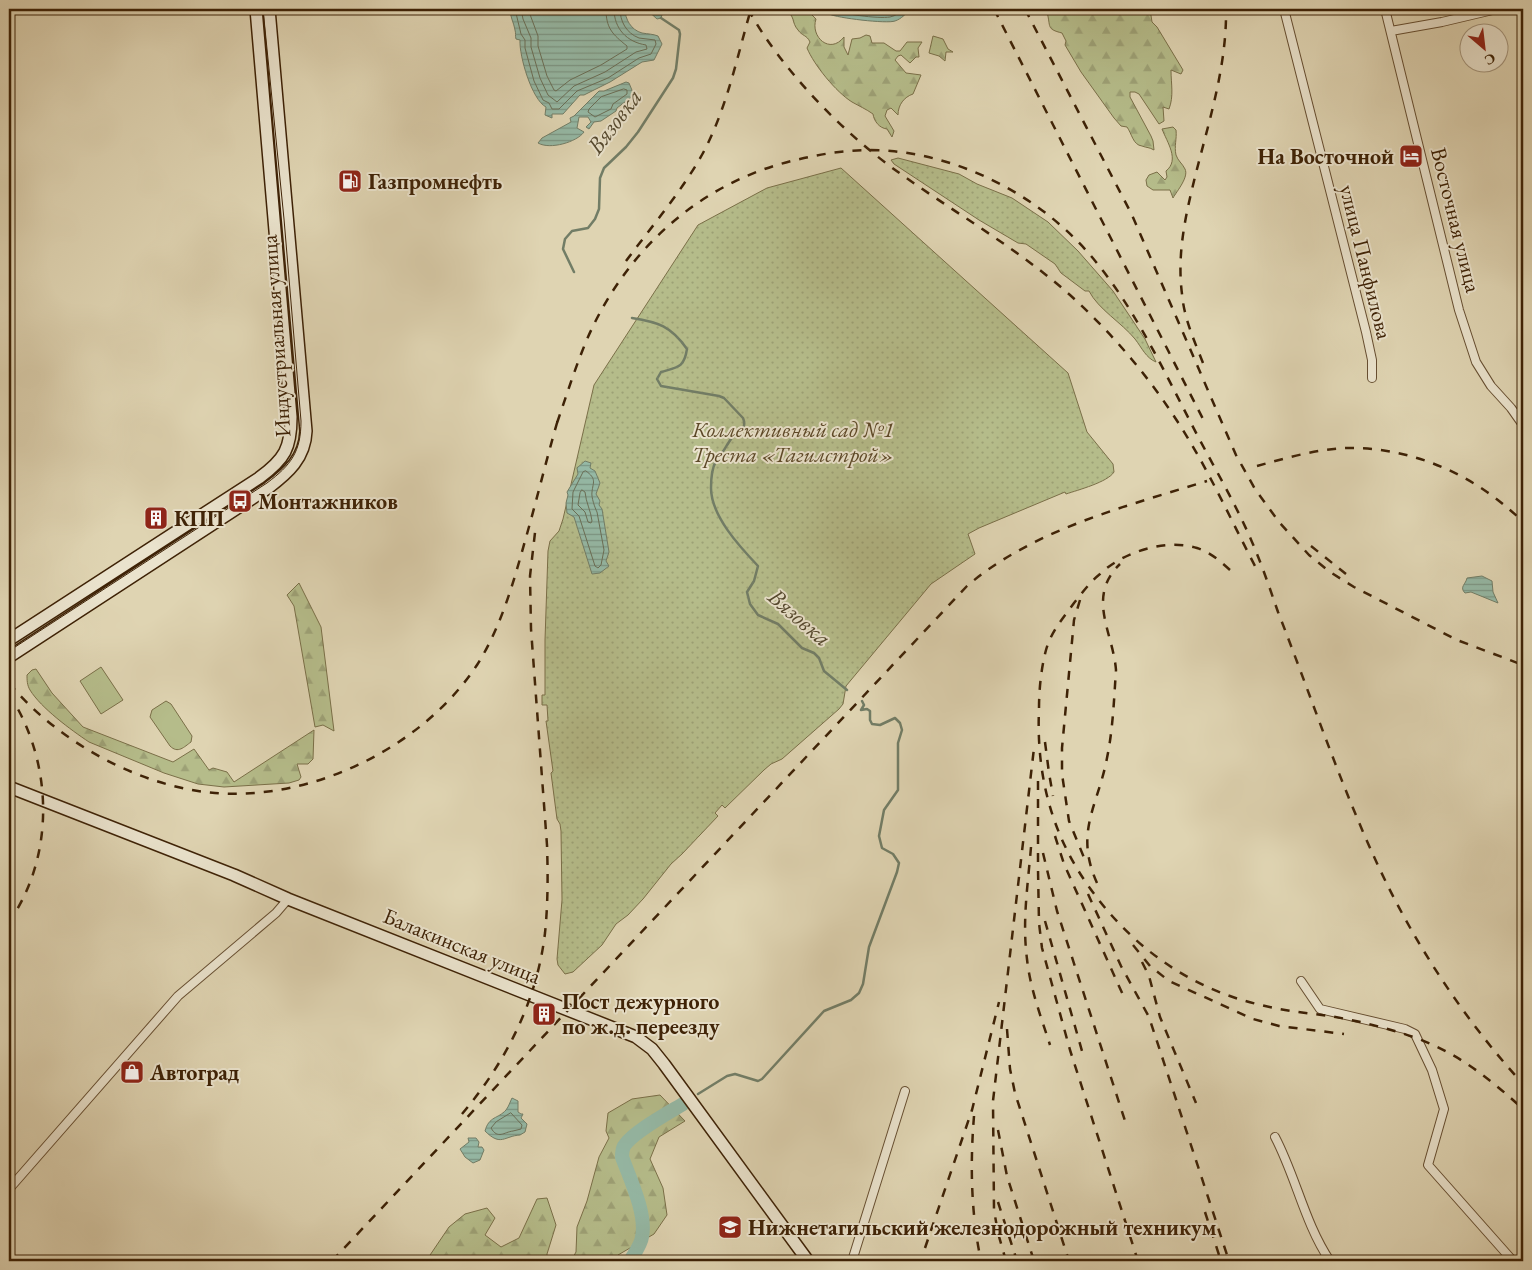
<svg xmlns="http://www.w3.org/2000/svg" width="1532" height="1270" font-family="'EB Garamond',serif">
	<defs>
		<pattern id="grass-dots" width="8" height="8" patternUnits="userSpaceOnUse" patternTransform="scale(1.25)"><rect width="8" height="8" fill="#b5bc8a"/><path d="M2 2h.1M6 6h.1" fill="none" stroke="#9da176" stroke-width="1.8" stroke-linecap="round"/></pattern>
		<pattern id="forest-firs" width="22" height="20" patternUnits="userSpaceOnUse" patternTransform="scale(1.25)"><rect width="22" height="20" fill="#b5bc8a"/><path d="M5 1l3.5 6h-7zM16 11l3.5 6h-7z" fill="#9da176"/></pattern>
		<pattern id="water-rules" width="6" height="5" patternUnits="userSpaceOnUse" patternTransform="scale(1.25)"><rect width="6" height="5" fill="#95b9a6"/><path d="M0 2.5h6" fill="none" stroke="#7b9685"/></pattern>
	</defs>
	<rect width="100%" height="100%" fill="#dfd4b2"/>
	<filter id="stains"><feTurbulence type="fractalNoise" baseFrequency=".004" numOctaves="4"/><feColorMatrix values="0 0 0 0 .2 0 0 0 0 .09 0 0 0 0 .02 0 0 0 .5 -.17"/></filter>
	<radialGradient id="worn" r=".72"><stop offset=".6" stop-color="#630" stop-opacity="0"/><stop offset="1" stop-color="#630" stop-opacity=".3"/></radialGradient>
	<path fill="url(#grass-dots)" stroke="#7a6f48" d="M898,158L959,174L977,184L1012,198L1048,222L1078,251L1113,291L1145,339L1156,362C1146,358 1142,348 1135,339C1122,323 1098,309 1089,291H1085L1061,273L1055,264L1026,244L1018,243L979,220L894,164L891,160Z
		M841,168L1068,373L1087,432L1113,464L1114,472C1108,482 1078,490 1066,494L1065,492L979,528L968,534L975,554L931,584L846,686L843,704L839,709L782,759L771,764L764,770L725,808L722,805L715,813L718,816L682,854L671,864L643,899L628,915L616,924L602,945L573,972L565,974L558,965L557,959L562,900L561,831L560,824L557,819L551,773L553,771L546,721H548L547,705H542V695H545V640L548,551L550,541L559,531L563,519L594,385L698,225L767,188Z"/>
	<path fill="url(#forest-firs)" stroke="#7a6f48" d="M785,9H806L816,19C810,37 830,55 844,37V47L848,55L852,39L860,38L866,35L870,36L872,43H884L896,51H900L907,42H922L918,48L919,57H916L910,63L901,55L898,56L895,60L906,73L921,75L913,94C904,97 898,105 898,115L891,108L887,110L885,116L894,131L892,137L887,129C879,128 874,121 873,114C866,109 859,106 852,102C836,92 814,65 807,48L810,42C807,35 802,36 798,30C791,22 796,17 785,9Z
		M1043,9H1150L1152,22L1157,27L1183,70L1181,74L1171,70C1171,84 1174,96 1169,109L1163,107L1164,121L1159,124L1139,94L1135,92H1130V97L1151,136L1153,141L1154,150C1149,147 1147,148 1142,146C1133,145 1132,134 1127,127L1121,126L1114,118L1081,72L1065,45L1066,41L1062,33C1046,29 1051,27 1047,12L1043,11Z
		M933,36L943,39L948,49L953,52H946L945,61L939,56L929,53Z
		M1173,127L1176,130C1177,139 1174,146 1176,155C1178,161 1182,163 1185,169C1189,177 1177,191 1173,198L1170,190H1153L1147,186L1146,180L1149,175L1157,172L1165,180L1167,177L1166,171C1180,160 1167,142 1162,129Z
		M299,583L321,627L334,731L323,725L315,727L294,606L287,595Z
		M36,669L52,693L83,727L173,762L194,749L209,770L213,768L227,772L234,782L314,730L313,759L308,764H297L301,777L299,780L289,783L224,787L198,784L164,773L89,742C71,730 41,708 30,690C27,685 27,680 27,675L32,670Z
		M660,1095L685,1121L659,1137L650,1159L663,1188L667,1215L654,1234L618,1255L614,1261H571L576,1252L577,1227L587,1201L599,1157L609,1138L606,1131L608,1113L632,1099Z
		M547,1198L556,1225L547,1254V1261H426L449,1227L465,1214L487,1208L495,1218L485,1235L501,1247L519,1238L537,1199Z"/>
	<path fill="#b5bc8a" stroke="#7a6f48" d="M101,667L123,700L101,714L80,681Z
		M166,701L171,704L192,736L191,742C184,747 178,754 170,746L150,717L152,710Z"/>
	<path fill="url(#water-rules)" stroke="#727d66" d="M510,9H625C625,19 631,30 642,33C648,34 653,34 658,36L662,44L654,60L642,62L610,82L584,95H580L563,114H552V118L545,115L546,107C532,100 519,56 520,40L516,39C515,36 516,33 515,30C514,23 510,17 510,9Z
		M646,9H664L661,18L657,19Z
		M823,9H910C906,14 901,19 895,21C887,24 837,18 829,14C828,13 824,10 823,9Z
		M626,82L629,83L634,95L617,108L616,111L601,121L594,122L589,129L586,127L591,122L588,117H579L577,128L584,132C577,142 550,150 538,143L542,138L571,122L570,118L574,116L599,91H604Z
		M585,461L591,463L590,468L595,471L600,483L596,494L600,501L599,505L602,509L609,552L606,561L609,566L600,573L592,574L574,517L567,513L566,503L568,495L567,492L578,474L577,468Z
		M1482,576L1492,581L1493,592L1498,603L1471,592L1465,593C1459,587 1466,584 1467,578Z
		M512,1098L518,1101V1112L521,1114H523L521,1118L527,1124L525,1132L520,1135C504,1136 501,1147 485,1131C489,1116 498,1119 506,1110C509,1106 510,1102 512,1098Z
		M468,1138H476L479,1142L478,1147H482L484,1150L480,1160L473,1163L465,1157L460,1149L469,1142Z"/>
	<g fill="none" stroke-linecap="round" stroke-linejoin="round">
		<path stroke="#6a6e56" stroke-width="1" d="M515,9L521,34L525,40V48L534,81L543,100L549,103L552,109H559L577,91L608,78L639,58L651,54L656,44L655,40C650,39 644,39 639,38C626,33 620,21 620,9
			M521,9L523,19L531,38V47L540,78L548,95L557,102L574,86L605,72L636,52L647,49L646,45C627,42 614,29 614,9
			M528,9L538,36V46L547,76L554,90L556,91L570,80L601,65L627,49V46C612,34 606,28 606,9
			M830,9C841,14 878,19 890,17C896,16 900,12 904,9
			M624,89L627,90V94L613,104L611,109L595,117L588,112L589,109L601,97Z
			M586,471C597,479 593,482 592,492C591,497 595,508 597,512L604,550L601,565L598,568L595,566L579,516L572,509L573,492L583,472Z
			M582,490L585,492C586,503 591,511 592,521L591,523L588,522L585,512L578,505L580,493Z
			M511,1113L522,1125L521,1129C518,1130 516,1130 513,1131C504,1132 498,1140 491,1128L496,1122Z"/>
		<path stroke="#727d66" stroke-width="2.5" d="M574,272L563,249L565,239L572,231L588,228L595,219L599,209L600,178L604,168L626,147L638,132L673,78L676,69L680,34L679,30L661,18
			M632,318C658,322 671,326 687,349C684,368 678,367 661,372L657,379L661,386L719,396L724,398L743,418C748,430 737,432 731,439C730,440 728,444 727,445C724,451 719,456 716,461C712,468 711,480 711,488C711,516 740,547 758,566L754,581L747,592L750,604L758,615L778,624L802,648L814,653L819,658L824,671L847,690
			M698,1094L727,1076L735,1074L758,1081L762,1079L824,1011L851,1000L859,993L863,984L869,947L897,872L899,863L893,854L882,848L879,836L884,810L898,790V743L902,730L900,723L895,718L880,725L872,724L870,720V711L867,709L861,710L864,705L862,701"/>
		<path stroke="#95b9a6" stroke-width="14" d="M630,1261C634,1254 641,1245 642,1237C647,1214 630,1179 622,1157C622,1153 622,1150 624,1146C633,1132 668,1113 683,1104"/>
		<g stroke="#664e31" stroke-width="10">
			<path id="street" d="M1284,9L1366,332L1372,360V378
				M1385,9L1459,310L1476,362L1491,386L1511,408L1523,425
				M1391,31L1442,22L1497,9
				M1301,981L1320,1009L1405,1029L1415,1034L1432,1070L1444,1109L1428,1165L1513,1261
				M1275,1137C1296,1177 1305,1224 1330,1261
				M9,1189L178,996L276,913L288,899
				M852,1261L905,1091"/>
		</g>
		<g stroke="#3e2206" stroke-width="14">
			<path id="secondary" d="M9,640L259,478C285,459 291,448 291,417L256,9
				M9,657L268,488C288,473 305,458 306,431L269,9
				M9,787L234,875L288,899L636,1037L652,1049L664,1064L808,1261"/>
		</g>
		<use href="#street" stroke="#eae3cd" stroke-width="8"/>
		<use href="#secondary" stroke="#eae3cd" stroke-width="11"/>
		<path stroke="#3e2206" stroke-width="1" d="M9,651L267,483C291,465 301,452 301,421L284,219L263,9"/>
		<path stroke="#3e2206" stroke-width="2.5" stroke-dasharray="9 9" stroke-linecap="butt" d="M748,9C781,69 842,132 898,172C955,213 1017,248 1070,295C1113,334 1150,378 1181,427C1209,471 1231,520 1255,566
			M994,9L1204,421
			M1025,9L1132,215L1236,455L1255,489L1279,522L1309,555L1330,572L1354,587L1457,640L1523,665
			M626,261C652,226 682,191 703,153C727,108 737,57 751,9
			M1203,363C1194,340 1184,318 1182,294C1177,255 1185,218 1194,181C1208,124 1227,67 1226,9
			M557,423C567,394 576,365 588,337C628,247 703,180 800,159C830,152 861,148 891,151C969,158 1047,201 1096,262C1136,311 1163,369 1192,425C1212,464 1235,502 1252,542C1262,565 1270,589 1278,612C1309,691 1336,772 1371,850C1408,934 1461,1016 1523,1084
			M1257,466C1286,458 1317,449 1347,448C1397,447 1447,464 1487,492C1500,501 1511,511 1523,521
			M1311,546L1346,574
			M1230,570C1220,561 1210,552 1197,548C1166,538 1123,552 1100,574C1090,582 1082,593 1074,603C1063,618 1051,632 1046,650C1041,669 1039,690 1039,709C1036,778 1053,840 1095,895C1136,950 1194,990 1261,1005C1284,1011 1307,1013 1330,1016C1359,1021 1388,1028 1416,1038C1458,1053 1490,1079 1523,1109
			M1080,600L1074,620L1062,748V774L1069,821L1085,860
			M9,683C57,741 139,787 215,793C313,801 423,747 477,665C501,627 513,584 525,541C537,499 547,457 559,416
			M9,694C53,761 56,855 9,922
			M1045,742L1049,773L1053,796
			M1038,781V869L1039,923L1042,948L1070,1050L1138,1261
			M1055,836L1064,864L1123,995
			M1031,847C1028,884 1022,921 1027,959C1030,988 1041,1017 1050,1045
			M1043,853L1057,911L1127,1127
			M1097,883C1074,832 1098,806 1107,758C1113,729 1114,699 1116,670C1113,632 1086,597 1120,564
			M1088,894L1121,966L1149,1017L1229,1261
			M1045,921L1082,1051
			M1133,945L1150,966L1169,981L1253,1019L1279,1026L1344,1034
			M1142,962L1149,976L1160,1017L1196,1103
			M1007,1029L1010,1069L1015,1093L1069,1261
			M462,1114C506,1062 537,1001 545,933C548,904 548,874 547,845L531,629L530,576L536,524
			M974,1116C970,1164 971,1214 981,1261
			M998,1130L1007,1176L1034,1261
			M998,1202L1017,1261
			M1205,1212L1221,1261
			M925,1248L972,1110L999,1002
			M332,1261L967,586C1034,529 1124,507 1207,481
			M1006,1261L998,1233L994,1210L993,1101L1034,748"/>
	</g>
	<defs>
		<g id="hotel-square" transform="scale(1.25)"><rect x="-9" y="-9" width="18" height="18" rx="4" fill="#8f2418" stroke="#eae3cd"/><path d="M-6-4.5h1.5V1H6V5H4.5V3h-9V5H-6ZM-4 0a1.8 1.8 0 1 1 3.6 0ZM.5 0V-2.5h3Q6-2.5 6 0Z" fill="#fff"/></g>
		<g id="fuel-square" transform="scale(1.25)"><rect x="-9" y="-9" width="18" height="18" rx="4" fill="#8f2418" stroke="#eae3cd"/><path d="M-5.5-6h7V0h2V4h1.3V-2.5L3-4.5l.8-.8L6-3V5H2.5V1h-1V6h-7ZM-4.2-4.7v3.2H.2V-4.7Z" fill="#fff"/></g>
		<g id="bus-square" transform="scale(1.25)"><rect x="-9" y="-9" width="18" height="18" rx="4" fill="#8f2418" stroke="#eae3cd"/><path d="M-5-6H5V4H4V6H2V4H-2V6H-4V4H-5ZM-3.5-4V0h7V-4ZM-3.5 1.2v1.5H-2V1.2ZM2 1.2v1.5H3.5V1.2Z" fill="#fff"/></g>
		<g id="building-square" transform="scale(1.25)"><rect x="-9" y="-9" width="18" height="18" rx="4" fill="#8f2418" stroke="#eae3cd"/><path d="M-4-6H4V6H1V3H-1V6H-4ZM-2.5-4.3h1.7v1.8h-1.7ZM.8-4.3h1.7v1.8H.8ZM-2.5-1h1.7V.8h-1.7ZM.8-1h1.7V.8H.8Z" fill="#fff"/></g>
		<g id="shop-square" transform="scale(1.25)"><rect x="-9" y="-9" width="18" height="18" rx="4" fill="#8f2418" stroke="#eae3cd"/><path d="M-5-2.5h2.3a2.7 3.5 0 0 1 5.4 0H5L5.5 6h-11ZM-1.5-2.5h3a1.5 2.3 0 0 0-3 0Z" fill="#fff"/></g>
		<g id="university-square" transform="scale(1.25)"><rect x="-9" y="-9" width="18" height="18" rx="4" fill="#8f2418" stroke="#eae3cd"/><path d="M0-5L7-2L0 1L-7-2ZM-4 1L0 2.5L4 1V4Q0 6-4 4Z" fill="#fff"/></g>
	</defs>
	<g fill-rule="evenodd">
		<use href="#hotel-square" x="1411" y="156"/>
		<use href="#fuel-square" x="350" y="181"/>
		<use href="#bus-square" x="240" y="501"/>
		<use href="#building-square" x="156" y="518"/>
		<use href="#building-square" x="544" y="1014"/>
		<use href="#shop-square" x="132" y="1072"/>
		<use href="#university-square" x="730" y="1227"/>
	</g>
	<g text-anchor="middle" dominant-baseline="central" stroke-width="4" stroke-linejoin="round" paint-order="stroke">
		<g font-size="22" font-weight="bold" fill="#3e2206" stroke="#eae3cd" text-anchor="start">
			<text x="1394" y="156" text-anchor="end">На Восточной</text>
			<text x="368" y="181">Газпромнефть</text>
			<text x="258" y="501">Монтажников</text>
			<text x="174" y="518">КПП</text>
			<text x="562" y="1001">Пост дежурного<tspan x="562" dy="25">по ж.д. переезду</tspan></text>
			<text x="150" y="1072">Автоград</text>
			<text x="748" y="1227">Нижнетагильский железнодорожный техникум</text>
		</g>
		<g font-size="22" fill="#3e2206" stroke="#eae3cd">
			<text transform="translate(1456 220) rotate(76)">Восточная улица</text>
			<text transform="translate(1366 262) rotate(76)">улица Панфилова</text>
			<text transform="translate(276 336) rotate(-94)">Индустриальная улица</text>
			<text transform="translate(462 946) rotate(22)">Балакинская улица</text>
		</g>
		<g font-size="22" font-style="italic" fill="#5c4827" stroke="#eae3cd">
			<text x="793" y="429">Коллективный сад №1<tspan x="793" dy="25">Треста «Тагилстрой»</tspan></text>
		</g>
		<g font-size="24" font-style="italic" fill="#54482e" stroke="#eae3cd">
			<text transform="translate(614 121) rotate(-53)">Вязовка</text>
			<text transform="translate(800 617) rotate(41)">Вязовка</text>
		</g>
	</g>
	<rect width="1532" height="1270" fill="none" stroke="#dfd4b2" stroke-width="30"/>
	<rect x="10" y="10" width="1512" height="1250" fill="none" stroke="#3e2206" stroke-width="2.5"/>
	<rect x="15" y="15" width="1502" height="1240" fill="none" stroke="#3e2206"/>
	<g transform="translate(1484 48) rotate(152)"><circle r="24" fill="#eae3cd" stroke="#a5967d"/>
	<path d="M0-4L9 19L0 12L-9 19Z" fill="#8f2418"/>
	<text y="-8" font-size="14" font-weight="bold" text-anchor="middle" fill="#3e2206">С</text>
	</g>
	<rect width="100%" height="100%" filter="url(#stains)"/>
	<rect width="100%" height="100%" fill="url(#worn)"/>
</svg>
